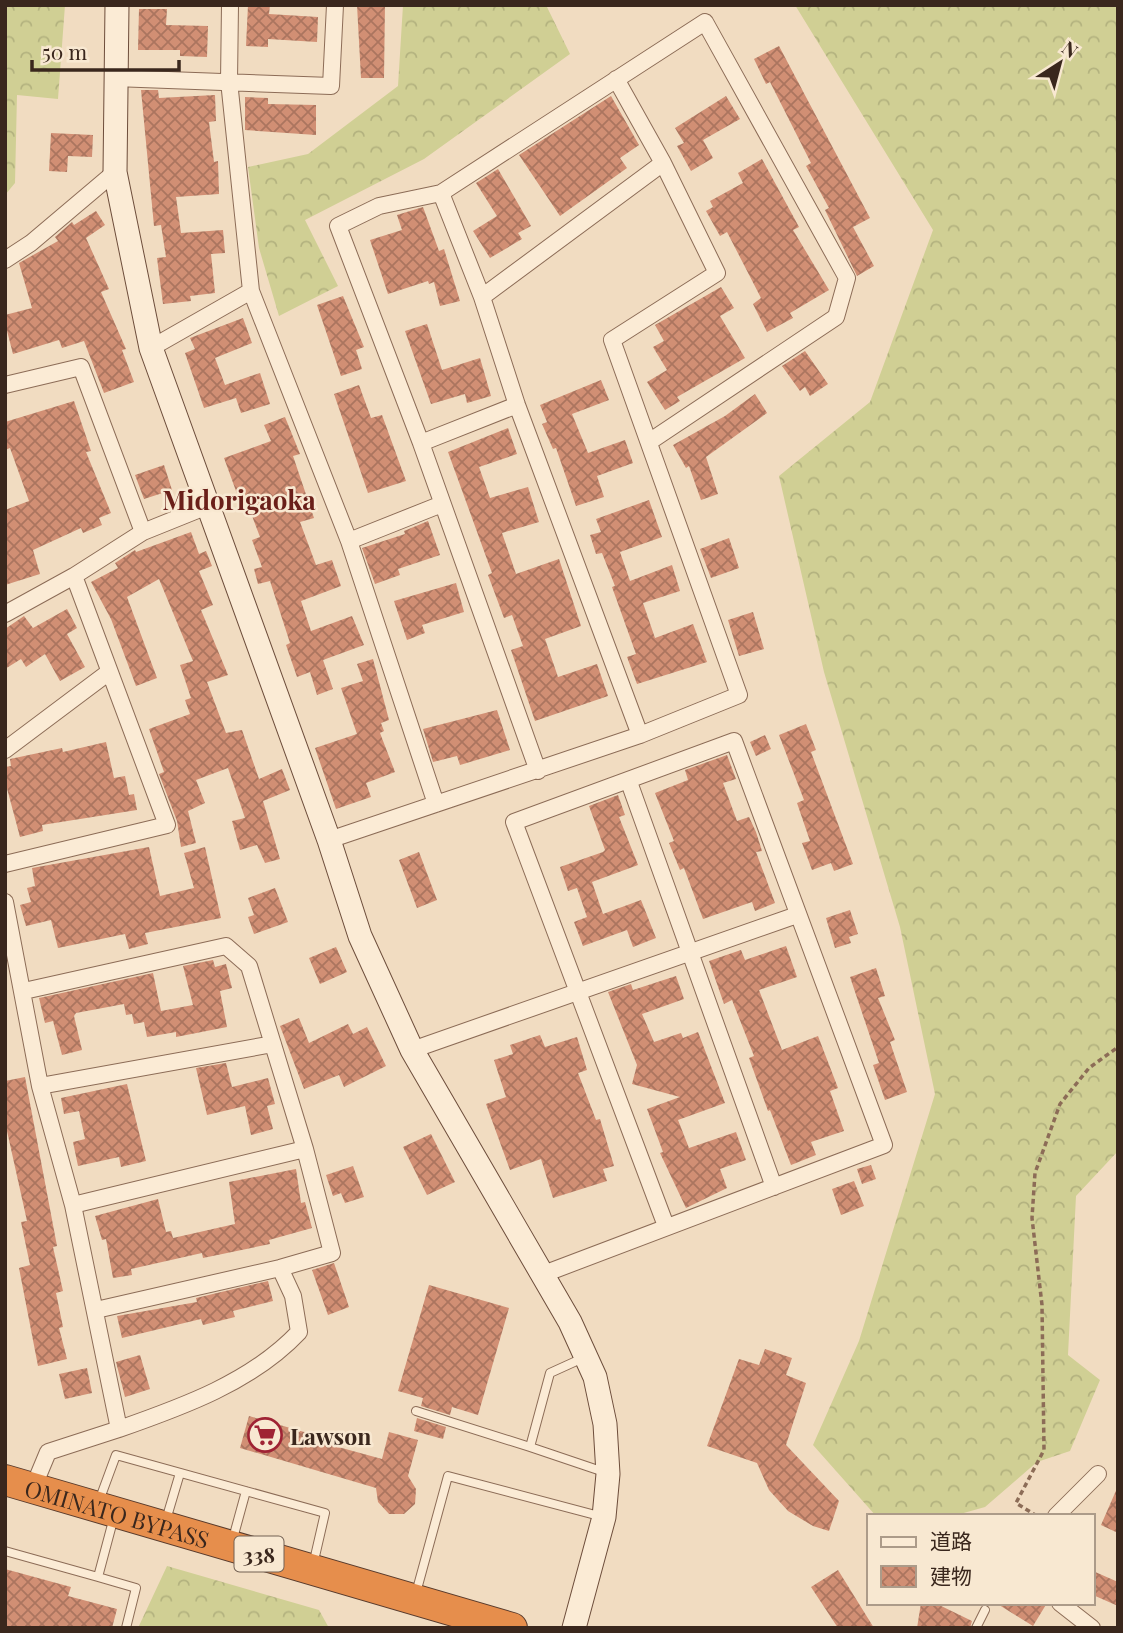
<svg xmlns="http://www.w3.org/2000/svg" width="1123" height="1633" font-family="'Playfair Display','Noto Sans JP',serif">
	<defs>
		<pattern id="forest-crowns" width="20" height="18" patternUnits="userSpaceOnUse" patternTransform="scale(1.75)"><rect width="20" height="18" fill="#d0cf94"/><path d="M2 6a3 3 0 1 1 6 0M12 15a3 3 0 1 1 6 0" fill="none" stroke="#b3b27f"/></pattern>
		<pattern id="building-cross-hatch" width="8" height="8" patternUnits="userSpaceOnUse" patternTransform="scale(1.75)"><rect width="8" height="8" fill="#d18f74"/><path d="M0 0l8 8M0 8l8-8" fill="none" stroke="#ab755f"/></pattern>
	</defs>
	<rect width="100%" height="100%" fill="#f1dcc1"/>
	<path fill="url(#forest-crowns)" d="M5,5H65L58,99L17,95L15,183L5,195Z
		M403,5H546L570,54L424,159L305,220L338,286L279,316L259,248L248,167L308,154L398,86Z
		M795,5H1118V1151L1076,1196L1068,1355L1100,1380L1070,1451L1037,1462L985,1507L953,1516H876L813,1445L859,1341L935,1094L900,927L824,672L779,476L870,402L933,230Z
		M167,1566L319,1610L329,1628H138Z"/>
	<path fill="url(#building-cross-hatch)" d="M248,5H270L269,14L318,17L317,42L268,39V47L246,46Z
		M357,5H385L384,78H361Z
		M139,9H167L166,25L208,26L207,57L180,56V50H138Z
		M779,46L870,218L853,227L874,266L857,276L825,210L829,208L806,166L811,163L770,82L766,84L754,59Z
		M141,90H158L159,98L215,95L216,121L209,122L214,162L218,161L219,194L176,197L181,233L223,230L225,253L211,254L215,293L190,296L191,301L163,304L157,258L166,257L161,225L154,226Z
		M611,96L639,145L620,158L627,168L560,216L519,155Z
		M726,96L740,119L703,140L713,158L691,171L677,146L684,143L675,128Z
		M245,97L268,98V104L316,105V135L245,130Z
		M51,133L93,135L92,157L68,156L67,172L49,171Z
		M762,159L799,227L793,230L829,290L790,313L793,318L767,332L753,304L761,298L727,232L720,236L706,211L713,207L710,201L743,183L738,173Z
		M498,169L531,226L518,233L522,239L490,258L473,231L497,216L476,183Z
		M423,207L439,251L444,249L460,301L440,306L434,282L429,284L428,281L388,294L370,240L402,230L397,215Z
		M96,211L105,225L86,238L109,289L101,292L126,349L122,350L134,382L104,393L84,341L62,348L59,340L13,354L5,323V315L32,308L19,263L58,241L55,237L72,222L74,225Z
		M721,287L734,308L720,316L745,358L677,397L680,401L665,410L647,382L667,370L653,347L664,341L655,325Z
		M343,296L364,347L356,350L362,369L341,376L317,305Z
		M243,318L252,343L215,358L225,385L260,373L270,404L241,413L236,398L204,408L185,353L195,349L190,338Z
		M427,324L442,370L480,358L491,396L467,403L465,394L431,404L405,331Z
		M805,351L828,384L810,396L805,387L800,391L782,366Z
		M601,380L609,400L572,414L588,453L625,440L633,463L597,476L604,497L576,506L556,448L553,449L542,424L547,422L540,405Z
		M359,385L371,418L382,415L406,481L368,493L334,394Z
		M755,394L767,413L706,457L718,494L701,500L689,466L686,468L673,445L725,416Z
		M74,401L91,451L86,452L111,513L99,518L102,525L83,533L81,528L33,550L40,574L5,585V510L29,501L10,448L5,450V422Z
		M285,417L300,454L293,456L314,518L300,522L316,565L332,560L341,586L301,601L311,631L352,616L364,645L323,660L333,689L317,695L310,672L297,677L286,645L290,643L270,581L258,584L254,569L262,567L252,540L260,537L246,500L240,502L224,458L271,441L264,425Z
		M508,428L517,454L479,467L490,498L528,487L539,522L502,533L516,574L559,559L581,626L545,639L558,677L597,664L608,696L535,721L511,650L523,646L512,615L504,618L488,575L492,573L448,452Z
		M164,465L172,490L144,499L135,475Z
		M649,500L662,537L620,552L630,581L672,565L680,591L643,603L655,638L693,624L707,662L637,684L627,657L636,654L612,587L615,586L602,553L596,554L590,535L601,532L596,519Z
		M428,521L440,555L398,569L400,575L375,584L362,548L405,534L404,531Z
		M191,532L199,554L206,551L212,566L199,571L213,605L201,610L228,675L207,682L226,733L242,730L259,779L282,769L290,790L263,801L280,859L265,863L257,845L240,850L232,821L245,818L228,768L196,780L205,803L188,811L196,843L181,847L177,821L159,774L164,772L149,729L190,714L185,700L191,698L180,665L193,661L159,579L127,597L157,678L136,686L111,619L91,582L118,568L115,563L135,550L136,552Z
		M729,538L739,568L711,578L700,549Z
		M456,583L464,612L422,625L425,633L407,640L394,601Z
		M67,609L77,628L67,634L85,667L60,681L45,654L26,667L21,659L5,669V629L24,616L33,628Z
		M753,612L764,649L739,656L728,620Z
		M373,659L389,720L381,723L384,731L380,733L395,772L366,783L371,797L336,809L315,748L357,734L341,688L363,681L357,664Z
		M497,710L510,750L460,765L457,756L433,762L423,729Z
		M806,724L816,750L811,752L853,864L834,871L831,863L812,870L802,843L810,841L797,803L804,800L779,735Z
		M765,735L771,749L756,756L750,742Z
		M106,742L114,778L125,776L129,795L134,794L137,810L42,825L43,831L20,837L5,781V767L11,766L10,759L62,748L63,752Z
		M727,755L736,779L723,783L737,821L749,817L756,832L762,851L756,852L775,903L755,911L752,902L703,919L684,868L680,870L669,843L674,841L655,793L688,780L685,770Z
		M618,795L625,815L619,817L638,865L592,882L603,914L641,900L656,938L633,947L627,930L583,946L574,922L587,917L577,888L568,891L560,867L603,852L605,850L589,806Z
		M149,847L160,896L194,888L184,853L205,847L221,918L145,933L148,944L129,949L125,934L58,948L51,920L26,926L20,905L31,902L27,888L35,886L32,868Z
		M419,852L437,900L417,908L399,860Z
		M275,888L288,922L254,934L248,917L254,915L248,898Z
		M850,910L858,934L849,937L851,943L835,948L826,918Z
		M786,946L797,977L759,990L782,1050L818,1036L838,1088L830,1091L844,1131L811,1142L816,1155L791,1165L770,1110L768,1111L749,1058L754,1056L732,1000L724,1004L709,961L741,950L745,960Z
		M336,947L347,972L320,984L309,958Z
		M213,960L215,967L226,964L232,988L220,991L227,1027L176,1037V1032L147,1037L144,1022L134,1024L132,1014L126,1015L124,1004L76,1013L74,1016L82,1050L62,1055L53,1021L45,1023L39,998L153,973L161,1011L193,1005L183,966Z
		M876,968L885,996L878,998L895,1040L890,1042L907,1092L885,1100L873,1065L879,1063L850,977Z
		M676,976L684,999L642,1014L654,1042L681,1033L683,1038L698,1032L725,1103L678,1120L689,1148L736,1132L746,1160L720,1169L727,1188L686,1208L660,1153L663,1152L647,1109L680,1097L632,1084L637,1065L608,992L631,984L633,990Z
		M299,1018L309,1043L348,1024L353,1034L367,1027L386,1066L344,1087L339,1075L304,1089L280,1026Z
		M540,1035L545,1047L577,1037L587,1070L578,1073L596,1120L600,1119L614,1166L603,1169L607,1181L553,1198L541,1159L510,1170L486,1104L506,1097L494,1060L513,1054L510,1045Z
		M226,1063L232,1087L268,1078L275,1104L267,1106L273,1129L251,1135L245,1106L207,1115L196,1068Z
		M25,1077L57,1246L53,1247L63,1291L56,1293L63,1327L59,1328L67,1359L38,1366L19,1268L30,1265L21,1222L27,1221L5,1122V1081Z
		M127,1084L146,1161L121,1167L119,1157L78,1166L73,1142L85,1139L79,1111L64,1114L61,1098Z
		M431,1134L455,1182L427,1195L403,1147Z
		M871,1165L876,1179L862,1184L857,1169Z
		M353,1166L364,1197L345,1203L341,1193L333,1196L326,1175Z
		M296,1169L301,1203L305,1202L312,1228L269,1240L270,1244L203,1258L202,1253L131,1269L132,1275L113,1278L106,1239L102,1240L95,1216L158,1199L166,1232L171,1231L173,1238L235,1224L229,1182Z
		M854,1181L864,1206L841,1215L832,1189Z
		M334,1263L349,1307L328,1315L312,1270Z
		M268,1281L273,1301L233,1311L235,1317L203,1325L201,1319L122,1338L117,1316L197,1302L196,1298Z
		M429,1285L509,1308L478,1415L452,1407L450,1415L421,1406L423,1398L398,1391Z
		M765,1349L792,1358L786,1375L806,1383L786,1445L839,1501L829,1531L813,1526L788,1511L769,1490L757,1463L707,1446L739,1359L759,1365Z
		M140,1355L150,1389L125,1397L116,1362Z
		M87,1368L92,1393L65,1399L59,1374Z
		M249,1416L311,1434L309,1439L382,1459L389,1432L418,1440L408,1476L416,1489L415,1504L404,1514H389L378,1502L376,1488L240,1448Z
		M417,1418L446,1427L443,1439L414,1431Z
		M1118,1486V1533L1101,1525Z
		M5,1569L71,1587L68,1596L117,1609L112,1628H5Z
		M838,1570L874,1628H838L811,1587Z
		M1093,1571L1118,1582V1606L1093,1595Z
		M921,1603H935L972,1621L970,1628H917Z
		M996,1603H1047L1033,1626Z"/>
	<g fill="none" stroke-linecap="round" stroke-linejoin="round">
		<g stroke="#8c6c57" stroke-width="10">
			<path id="lane" d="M583,1358L550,1373L530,1447L607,1473
				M416,1411L530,1447
				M99,1501L116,1455L325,1513L313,1565
				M166,1520L180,1473
				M232,1542L246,1491
				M5,1551L98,1577L114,1517
				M98,1577L136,1588L126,1628
				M416,1593L448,1476L603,1517
				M976,1628L985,1610"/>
		</g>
		<g stroke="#8c6c57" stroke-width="18">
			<path id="street" d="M230,5L229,81L251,291L349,541L436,804
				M114,78L331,86L335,5
				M441,193L482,297L517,405L640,735
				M5,260L31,243L115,172
				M482,297L663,163
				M151,348L251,291
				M5,385L81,367L143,532
				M421,443L517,405
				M349,541L442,504
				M5,614L74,576L143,532L210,505
				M5,750L109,672
				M538,771L421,443L338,226L379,206L441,193L705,22L847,278L836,317L649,442
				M629,782L774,1187
				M329,840L640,735L739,695L612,340L717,273L663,163L616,79
				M5,864L167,825L74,576
				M5,902L40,1086L73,1205L119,1429L48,1452L33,1488
				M24,991L226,946L249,966L305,1149L332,1253L280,1268L96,1310
				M412,1050L797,915
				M40,1086L273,1044
				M73,1205L305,1149
				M541,1275L884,1145L734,741L514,822L666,1226
				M119,1429C182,1407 252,1382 299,1332L293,1296L280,1268
				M1056,1516L1098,1474
				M1060,1603L1092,1628"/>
		</g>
		<g stroke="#6d4d3b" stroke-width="25">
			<path id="secondary" d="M117,5L115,172L151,348L329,840L360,936L412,1050L570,1322L595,1377L605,1424L608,1474L604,1517L574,1628"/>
		</g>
		<g stroke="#593b2c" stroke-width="32">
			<g id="highway">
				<path id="s1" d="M5,1480L512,1628"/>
			</g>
		</g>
		<path stroke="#8c6c57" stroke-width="3.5" stroke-dasharray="5 3.5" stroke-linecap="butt" d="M1037,1516L1016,1503L1044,1450L1042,1305L1032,1218L1035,1173L1060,1104L1089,1068L1118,1047"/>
		<use href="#lane" stroke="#fbebd5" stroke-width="8"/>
		<use href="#street" stroke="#fbebd5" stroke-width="16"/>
		<use href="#secondary" stroke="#fbebd5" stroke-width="23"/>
		<use href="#highway" stroke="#e68e4c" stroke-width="30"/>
	</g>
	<defs>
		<g id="supermarket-ring" transform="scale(1.75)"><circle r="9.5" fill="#f8e8d1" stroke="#9f2334" stroke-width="1.5"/><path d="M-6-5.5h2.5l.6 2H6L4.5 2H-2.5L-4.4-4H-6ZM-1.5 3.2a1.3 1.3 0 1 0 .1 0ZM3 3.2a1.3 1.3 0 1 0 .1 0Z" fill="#9f2334"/></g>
	</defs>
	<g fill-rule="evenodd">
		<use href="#supermarket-ring" x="265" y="1435"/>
	</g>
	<g text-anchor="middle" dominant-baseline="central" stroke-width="5" stroke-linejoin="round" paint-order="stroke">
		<rect fill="#f8e8d1" stroke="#736153" stroke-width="2" x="234.5" y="1536.5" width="49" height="35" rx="5"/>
		<g font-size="21" font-weight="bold" fill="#3a271d">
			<text x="259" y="1554">338</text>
		</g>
		<g font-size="23" font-weight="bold" fill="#3a271d" stroke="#f8e8d1" text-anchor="start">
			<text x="290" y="1435">Lawson</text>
		</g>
		<g font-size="23" fill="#3a271d" stroke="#f8e8d1">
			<text stroke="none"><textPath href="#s1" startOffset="117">OMINATO BYPASS</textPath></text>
		</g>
		<g font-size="26" font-weight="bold" fill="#6a1f19" stroke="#f8e8d1">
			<text x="239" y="499">Midorigaoka</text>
		</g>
	</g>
	<rect width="1123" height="1633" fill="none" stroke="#3a271d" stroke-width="14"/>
	<rect x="867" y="1514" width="228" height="91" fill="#f8e8d1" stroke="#ac9b89" stroke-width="2"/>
	<rect x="881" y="1537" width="35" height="10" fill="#fbebd5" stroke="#ac9b89" stroke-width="2"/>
	<text x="930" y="1549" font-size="21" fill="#3a271d">道路</text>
	<rect x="881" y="1566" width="35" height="21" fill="url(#building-cross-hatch)" stroke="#ac9b89" stroke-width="2"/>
	<text x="930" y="1584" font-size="21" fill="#3a271d">建物</text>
	<g transform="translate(1060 63) rotate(36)" stroke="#f8e8d1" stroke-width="5" paint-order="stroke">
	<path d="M0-5L12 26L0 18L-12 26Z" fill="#3a271d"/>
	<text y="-10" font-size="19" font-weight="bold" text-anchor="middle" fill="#3a271d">N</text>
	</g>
	<path d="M32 60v10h147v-10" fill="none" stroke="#3a271d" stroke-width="3.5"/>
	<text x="42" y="60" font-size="21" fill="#3a271d" stroke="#f8e8d1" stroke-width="5" paint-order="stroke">50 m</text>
</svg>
